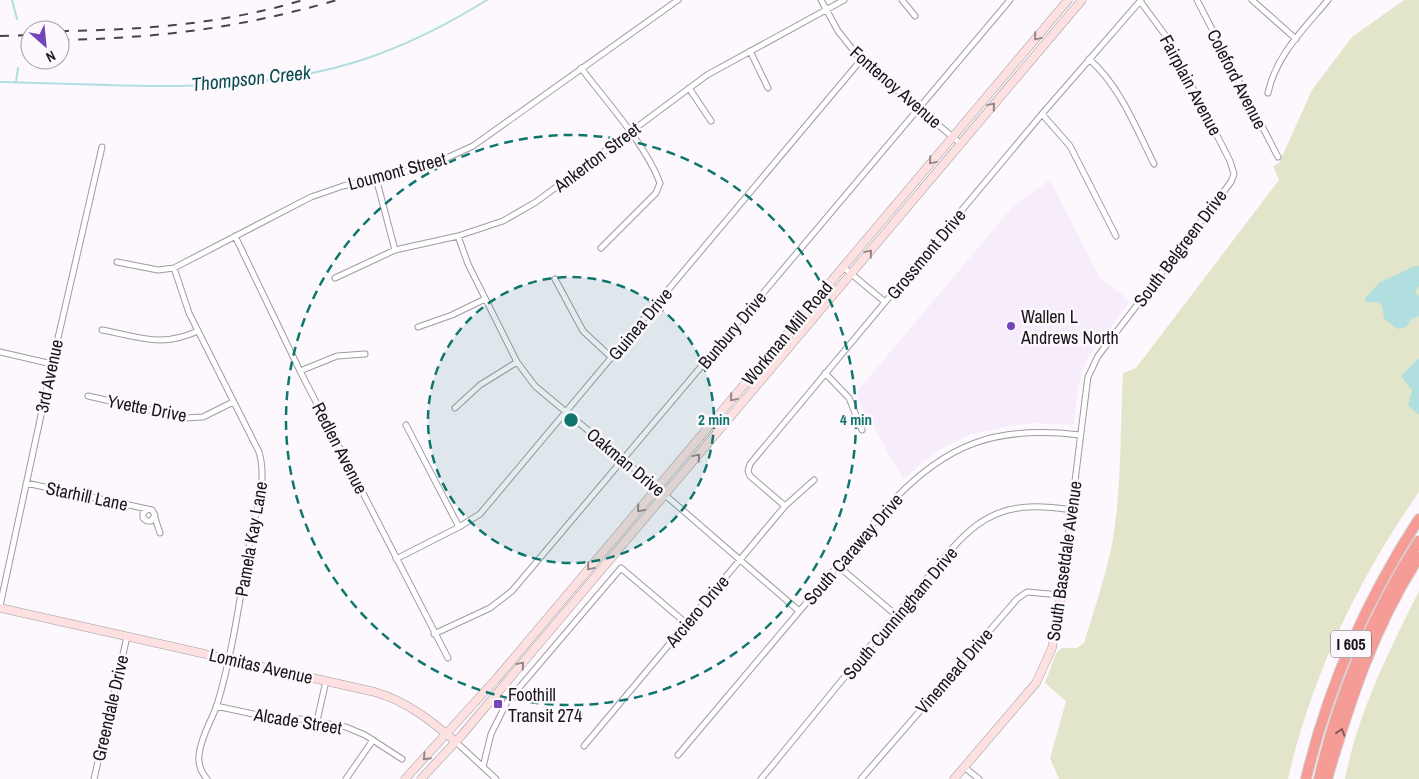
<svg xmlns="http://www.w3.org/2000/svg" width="1419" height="779" font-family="'Archivo Narrow',sans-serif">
	<rect width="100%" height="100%" fill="#fcf8fe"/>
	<path fill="#f7edfa" d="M1050,180L1100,278L1130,301L1086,361L1078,387L1074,423L1071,425L1034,423L1009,426L971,434L935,452L903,479L855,394L1014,205Z"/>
	<path fill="#e3e5ca" d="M1404,0H1419V492C1358,579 1312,675 1288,779H1059L1050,758L1066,701L1045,683L1056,653L1062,648H1077L1084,643C1094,610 1105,578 1112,544C1122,489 1120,429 1123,373L1136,368L1279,180L1273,166L1279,163L1312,90L1352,37Z
		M1419,591V779H1345C1358,712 1389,651 1419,591Z"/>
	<path fill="#b1dede" d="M1415,266H1419V286L1415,292L1419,296V316L1412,319L1406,327L1398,329L1384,319L1382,305L1377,302H1367L1365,298L1380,282Z
		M1419,358V415L1408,405L1412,390L1401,376Z"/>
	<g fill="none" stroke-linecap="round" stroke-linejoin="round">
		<path stroke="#b1dede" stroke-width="2" d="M12,0L17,19
			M0,82C125,84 259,99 379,54C417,40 453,21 487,0
			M16,82L18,68"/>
		<g stroke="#9f9ba1" stroke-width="7">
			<path id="street" d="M821,0L838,31L861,60L961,144
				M902,0L915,16
				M1197,0L1278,157
				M1252,0L1296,39
				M750,51L768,88
				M1089,59C1120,86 1136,128 1154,164
				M581,68C606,101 646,145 660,183L656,193L601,248
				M689,88L711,121
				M1268,93C1276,55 1304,29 1328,0
				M1042,114L1070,146L1116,236
				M376,178L395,250
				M235,236L300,371L448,658
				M458,236L468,264L517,362L535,386L657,488L799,611
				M117,262L158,270L174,268L311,197L343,186L429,166L473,146L678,0
				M843,267L885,302
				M174,268L189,313L259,452C268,482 255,512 250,541C240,596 233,652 217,705C211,722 201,736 199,755C198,764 201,772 207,779
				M335,278L395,250L458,236L503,221L536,202L707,75L844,0
				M555,279L583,331L612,358
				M418,327L452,315L485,299
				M102,330C141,337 160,348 198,331
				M0,352L52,364
				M300,371L337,356L365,354
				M825,373L849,398L862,430
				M88,396L185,418L203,417L233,402
				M455,408L480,385L517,362
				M406,425L459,527
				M26,483L152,510L155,515L151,521H147L143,518V513L147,510
				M785,506L750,476L748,471L750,464L1042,114L1141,0
				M155,518L160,533
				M396,559L459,527L480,514L861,60
				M838,566L896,615
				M0,606L52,364L102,147
				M434,634L490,608L512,591L1010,0
				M216,706L286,721L300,719L346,727L365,735L402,759
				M317,721L326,681
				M456,742L496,779
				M584,746L785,506L814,480
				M678,755L889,505C946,443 997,425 1080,435
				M483,767L491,734L507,702L621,568L687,624
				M964,767L979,779
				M94,779L127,637
				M346,779L373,740
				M761,779C812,718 861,655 913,595C933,572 953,543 977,525C1007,503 1038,505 1072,510
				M861,779L1017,599L1027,592L1061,595L1085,400L1088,377L1098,356L1231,182L1234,174L1230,161L1168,39L1140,1"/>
		</g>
		<g stroke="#9f9ba1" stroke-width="9">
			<path id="secondary" d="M0,608L375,692C408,702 430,720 456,742
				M405,779L497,678L1068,0
				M421,779L461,736L1082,0
				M954,779L1036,683L1052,648L1061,595"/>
		</g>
		<g stroke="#d5d5d5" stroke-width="12">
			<path id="highway" d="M1306,779C1328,686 1367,599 1419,519
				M1319,779C1338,696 1373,613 1419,541
				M1327,779C1350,701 1374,626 1419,557"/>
		</g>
		<use href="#street" stroke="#fff" stroke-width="5"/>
		<use href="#secondary" stroke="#fce1e0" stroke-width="8"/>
		<use href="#highway" stroke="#f59c97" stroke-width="10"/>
		<path stroke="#474547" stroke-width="2" stroke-dasharray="9 9" stroke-linecap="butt" d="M60,31C142,30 224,24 303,0
			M0,36L30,35
			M60,40C160,38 240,28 337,0"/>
	</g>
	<defs><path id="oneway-chevron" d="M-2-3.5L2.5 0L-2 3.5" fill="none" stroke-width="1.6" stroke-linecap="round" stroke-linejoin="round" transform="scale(1.25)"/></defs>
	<g stroke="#958686">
		<use href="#oneway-chevron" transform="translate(1037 37) rotate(130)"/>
		<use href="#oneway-chevron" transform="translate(992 106) rotate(-50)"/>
		<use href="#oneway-chevron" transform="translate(932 161) rotate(130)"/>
		<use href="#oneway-chevron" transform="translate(869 253) rotate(-50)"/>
		<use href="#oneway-chevron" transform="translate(733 398) rotate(130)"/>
		<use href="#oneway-chevron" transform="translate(697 457) rotate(-50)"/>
		<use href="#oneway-chevron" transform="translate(640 509) rotate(130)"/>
		<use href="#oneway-chevron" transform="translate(590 567) rotate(130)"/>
		<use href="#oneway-chevron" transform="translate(521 665) rotate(-50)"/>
		<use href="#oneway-chevron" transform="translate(426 757) rotate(134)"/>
	</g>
	<use stroke="#865958" href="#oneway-chevron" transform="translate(1341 732) rotate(-73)"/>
	<circle cx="571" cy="420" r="143" fill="#0f766e" fill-opacity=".12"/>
	<g fill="none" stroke="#0f766e" stroke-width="2.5" stroke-dasharray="9 6">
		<circle cx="571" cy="420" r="143"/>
		<circle cx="571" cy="420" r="285"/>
	</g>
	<g fill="#7444bb" stroke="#fcf8fe" stroke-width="2">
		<circle cx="1011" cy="326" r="5"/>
		<rect x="493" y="699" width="10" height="10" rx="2.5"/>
	</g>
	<g text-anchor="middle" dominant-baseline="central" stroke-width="5" stroke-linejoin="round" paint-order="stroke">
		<rect fill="#fcf8fe" stroke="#5c5a5d" stroke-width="1" x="1331" y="630.5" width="40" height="27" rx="4"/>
		<g font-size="16" font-weight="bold" fill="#181618">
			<text x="1351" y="644">I 605</text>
		</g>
		<g font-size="18" fill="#181618" stroke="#fcf8fe">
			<text transform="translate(1237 79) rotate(63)">Coleford Avenue</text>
			<text transform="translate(1191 85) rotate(62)">Fairplain Avenue</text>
			<text transform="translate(896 87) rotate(41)">Fontenoy Avenue</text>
			<text transform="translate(597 157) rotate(-37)">Ankerton Street</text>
			<text transform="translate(397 171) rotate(-15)">Loumont Street</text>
			<text transform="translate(1180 248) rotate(-53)">South Belgreen Drive</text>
			<text transform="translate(926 254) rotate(-50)">Grossmont Drive</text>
			<text transform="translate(640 324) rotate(-50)">Guinea Drive</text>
			<text transform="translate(732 330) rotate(-50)">Bunbury Drive</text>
			<text transform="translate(787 333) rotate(-50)">Workman Mill Road</text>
			<text transform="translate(49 376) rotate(-78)">3rd Avenue</text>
			<text transform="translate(147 408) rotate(11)">Yvette Drive</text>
			<text transform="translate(340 448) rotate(63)">Redlen Avenue</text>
			<text transform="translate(626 462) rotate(40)">Oakman Drive</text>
			<text transform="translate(87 496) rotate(12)">Starhill Lane</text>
			<text transform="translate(251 539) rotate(-80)">Pamela Kay Lane</text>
			<text transform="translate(853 549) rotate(-49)">South Caraway Drive</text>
			<text transform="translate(1064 561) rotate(-82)">South Basetdale Avenue</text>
			<text transform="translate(697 611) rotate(-50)">Arciero Drive</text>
			<text transform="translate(900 613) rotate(-50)">South Cunningham Drive</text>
			<text transform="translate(261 666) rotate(13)">Lomitas Avenue</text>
			<text transform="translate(954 671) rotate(-49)">Vinemead Drive</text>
			<text transform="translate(110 708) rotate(-77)">Greendale Drive</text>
			<text transform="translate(298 721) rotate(9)">Alcade Street</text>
		</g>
		<g font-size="18" fill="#181618" stroke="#fcf8fe" text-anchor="start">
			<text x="1021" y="316">Wallen L<tspan x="1021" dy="21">Andrews North</tspan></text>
			<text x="508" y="694">Foothill<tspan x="508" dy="21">Transit 274</tspan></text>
		</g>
		<g font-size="19" font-style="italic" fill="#074c4d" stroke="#fcf8fe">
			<text transform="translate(251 78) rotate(-6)">Thompson Creek</text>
		</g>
	</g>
	<circle cx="571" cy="420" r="8" fill="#0f766e" stroke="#fcf8fe" stroke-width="2.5"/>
	<g font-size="15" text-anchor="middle" font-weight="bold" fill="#0f766e" stroke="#fcf8fe" stroke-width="5" stroke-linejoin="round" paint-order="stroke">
		<text x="714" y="425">2 min</text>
		<text x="856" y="425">4 min</text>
	</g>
	<g transform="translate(45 45) rotate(153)"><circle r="24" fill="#fcf8fe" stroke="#a19ea2"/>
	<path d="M0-4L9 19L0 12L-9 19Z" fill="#7444bb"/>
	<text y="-8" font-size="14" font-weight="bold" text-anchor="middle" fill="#181618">N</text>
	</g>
</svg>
